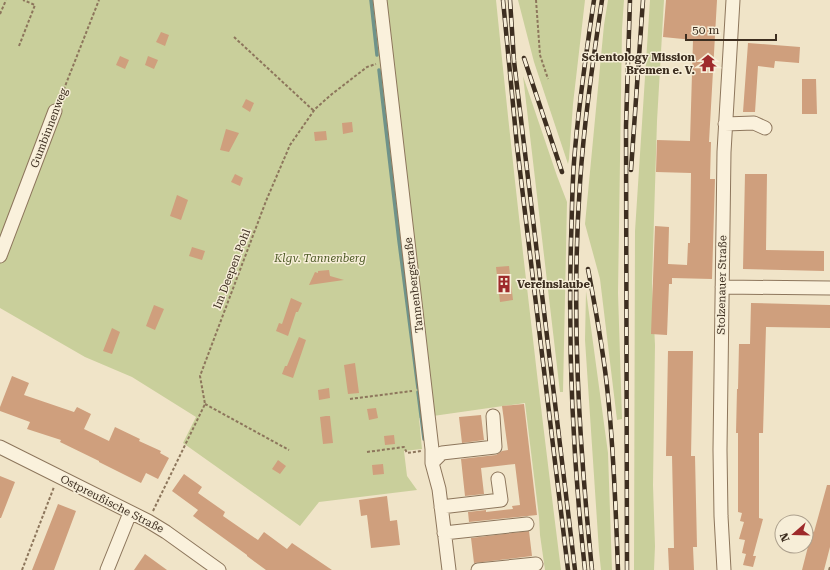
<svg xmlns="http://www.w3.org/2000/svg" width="830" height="570" font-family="'Roboto Serif',serif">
	<rect width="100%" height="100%" fill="#f0e4c8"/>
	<path fill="#c9cf9b" d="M0,0H496C515,190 537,380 561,570H545L540,535L539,517L525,403L419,418L422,449L404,451L407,476L417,490L319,502L300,526L183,443L196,417L132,377L85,357L0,308Z
		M518,0H585L573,104L569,159L568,164L534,62Z
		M608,0H624L622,29L618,293L622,419L617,420L600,279L585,224L604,25Z
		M650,0H664L657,121L652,284L655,345L653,485L655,546L654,570H634L635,231Z
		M523,76L557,176L567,202L563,392H560Z
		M586,291L608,453L612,570H601L599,551L585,340Z"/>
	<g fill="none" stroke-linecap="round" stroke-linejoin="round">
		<path stroke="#6f938a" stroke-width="3.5" d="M371,0L377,55
			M379,70L399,241L418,388
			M418,392L424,439"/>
	</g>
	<path fill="#cf9f7d" d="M666,0H717L709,142H711L710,179H715L712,279L672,278V284H669L667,335L651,334L655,226L669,227L668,264L687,265L688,243H690L691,173L656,172L657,140L690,141L693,40L663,37Z
		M161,32L169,35L165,46L156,42Z
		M748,43L800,47L799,63L775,61L774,68L758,66L755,112H743Z
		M120,56L129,60L125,69L116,65Z
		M148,56L158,60L154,69L145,65Z
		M802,79H816L817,114H802Z
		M246,99L254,103L250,112L242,107Z
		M352,122L353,132L343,134L342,123Z
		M226,129L239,133L229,152L220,150Z
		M326,131L327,140L315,141L314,132Z
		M235,174L243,178L240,186L231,182Z
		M745,174H767L766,250L824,251V271L743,269Z
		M177,195L188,200L181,220L170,216Z
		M192,247L205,251L202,260L189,256Z
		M509,266L513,300L500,302L496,267Z
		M329,270L330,276L344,280L309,285L315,272L318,273V271Z
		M291,298L302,303L298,312H296L288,336L276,331L279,323L282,324Z
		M751,303L830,305V328L766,327L763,433H759V518L763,519L753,556H756L753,567L743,565L746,554L742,553L745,540L739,539L744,522L740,521L742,513L738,512V433H736L737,389H738L739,344H750Z
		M154,305L164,309L155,330L146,326Z
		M112,328L120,332L112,354L103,351Z
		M299,337L306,340L293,378L282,374L285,366H287Z
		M668,351H693L691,456H695L697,547H693L694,570H669L668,548H674L672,456H666Z
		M355,363L359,393L348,394L344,365Z
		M12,376L29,383L24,395L74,412L77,407L91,414L84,429L109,441L115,427L140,439L139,441L161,451L160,453L169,458L158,479L146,473L141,483L99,462V461L60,442L61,440L27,429L30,422L0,411V407Z
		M329,388L330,398L319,400L318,390Z
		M524,404L537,515L469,522L468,512L486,510V512L513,509L512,506L520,505L515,464L481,468L484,494L465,496L461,459L496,455L502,451L508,450L502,406Z
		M376,408L378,418L369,420L367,409Z
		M481,415L484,440L462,443L459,417Z
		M326,416H330L333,443L323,444L320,417Z
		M394,435L395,444L385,445L384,436Z
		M278,460L286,466L280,474L272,469Z
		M383,464L384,474L373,475L372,465Z
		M184,474L202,487L198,493L225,512L223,516L258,540L264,532L287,549L292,543L332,570H266L247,556V555L193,516L198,510L172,491Z
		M0,476L15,482L1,518H0Z
		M827,485H830V547L824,570H802L812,531L814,532Z
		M387,496L390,521L397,520L400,545L371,548L367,515L361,516L359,500Z
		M58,504L76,511L54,570H32Z
		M529,531L532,556L474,563L471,538Z
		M145,554L167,570H134Z"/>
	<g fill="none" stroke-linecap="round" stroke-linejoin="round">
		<g stroke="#8d765c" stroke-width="15">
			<path id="minor" d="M380,0L432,449V463L439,489L449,570
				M725,124L754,123L765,128
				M0,256L55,111
				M722,287L830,288
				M0,447L148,521L166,532L219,570
				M432,463L442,453L495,447L493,416
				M441,507L501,500L498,479
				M444,533L527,524
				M107,570L130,513
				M478,570L536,564
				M724,570L721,516L720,450L724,152L733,0"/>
		</g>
		<path stroke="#8d765c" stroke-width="2" stroke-dasharray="3 2" stroke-linecap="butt" d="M536,0L540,55L548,79
			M0,14L6,0
			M234,37L314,111
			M19,46L35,5L23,0
			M60,99L99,0
			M350,399L412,391
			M205,404L289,450
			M367,452L404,447L407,453L421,451
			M153,511L205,404L200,376L266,201L290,145L315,109L332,94L367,67L376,64
			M22,570L54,487
			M829,570L830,567"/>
		<use href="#minor" stroke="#faf1dc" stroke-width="13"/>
		<g stroke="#3d2e20" stroke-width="4.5">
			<path id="rail" d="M503,0L517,146L568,570
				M510,0L514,61L575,570
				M524,58L562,172
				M631,170L643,0
				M588,269C596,311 604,353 608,396C614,454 616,512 618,570
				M585,570C573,461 568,351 571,241C572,215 572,188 574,162C578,108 586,54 594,0
				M592,570C579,442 571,312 580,183C584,122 593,61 602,0
				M627,570L626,126L630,0"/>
		</g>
		<use href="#rail" stroke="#f7eed8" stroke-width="3" stroke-dasharray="9" stroke-linecap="butt"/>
	</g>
	<defs>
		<g id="temple-bare" transform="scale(1.38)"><path d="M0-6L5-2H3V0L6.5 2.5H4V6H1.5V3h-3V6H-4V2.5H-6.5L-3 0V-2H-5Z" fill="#9e2a2b" stroke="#f7eed8" stroke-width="2.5" paint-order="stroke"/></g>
		<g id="building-bare" transform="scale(1.38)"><path d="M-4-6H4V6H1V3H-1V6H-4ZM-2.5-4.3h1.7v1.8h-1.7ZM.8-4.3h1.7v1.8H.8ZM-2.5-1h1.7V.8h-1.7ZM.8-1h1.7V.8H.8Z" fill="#9e2a2b" stroke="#f7eed8" stroke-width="2.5" paint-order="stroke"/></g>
	</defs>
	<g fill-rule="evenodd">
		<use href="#temple-bare" x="708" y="63"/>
		<use href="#building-bare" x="504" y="284"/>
	</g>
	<g text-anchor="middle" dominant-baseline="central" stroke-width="3" stroke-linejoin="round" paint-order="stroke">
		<g font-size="11" font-weight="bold" fill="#3d2e20" stroke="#f7eed8" text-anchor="end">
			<text x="695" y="57">Scientology Mission<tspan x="695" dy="13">Bremen e. V.</tspan></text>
			<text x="517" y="284" text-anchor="start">Vereinslaube</text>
		</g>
		<g font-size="11" fill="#3d2e20" stroke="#f7eed8">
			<text transform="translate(49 128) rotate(-69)">Gumbinnenweg</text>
			<text transform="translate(232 269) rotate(-69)">Im Deepen Pohl</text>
			<text transform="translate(414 285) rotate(-97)">Tannenbergstraße</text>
			<text transform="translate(722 285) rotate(-89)">Stolzenauer Straße</text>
			<text transform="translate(112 504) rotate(27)">Ostpreußische Straße</text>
		</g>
		<g font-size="11" font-style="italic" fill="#4d5a26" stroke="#f7eed8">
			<text x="320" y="258">Klgv. Tannenberg</text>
		</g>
	</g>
	<g transform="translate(794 534) rotate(250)"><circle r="19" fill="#f7eed8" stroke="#ada18e"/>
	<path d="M0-3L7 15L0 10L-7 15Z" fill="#9e2a2b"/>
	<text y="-6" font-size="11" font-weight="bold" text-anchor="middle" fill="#3d2e20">N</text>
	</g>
	<path d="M686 34v6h90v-6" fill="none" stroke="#3d2e20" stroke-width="2"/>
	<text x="692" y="34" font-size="12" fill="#3d2e20" stroke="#f7eed8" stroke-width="3" paint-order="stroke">50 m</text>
</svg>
